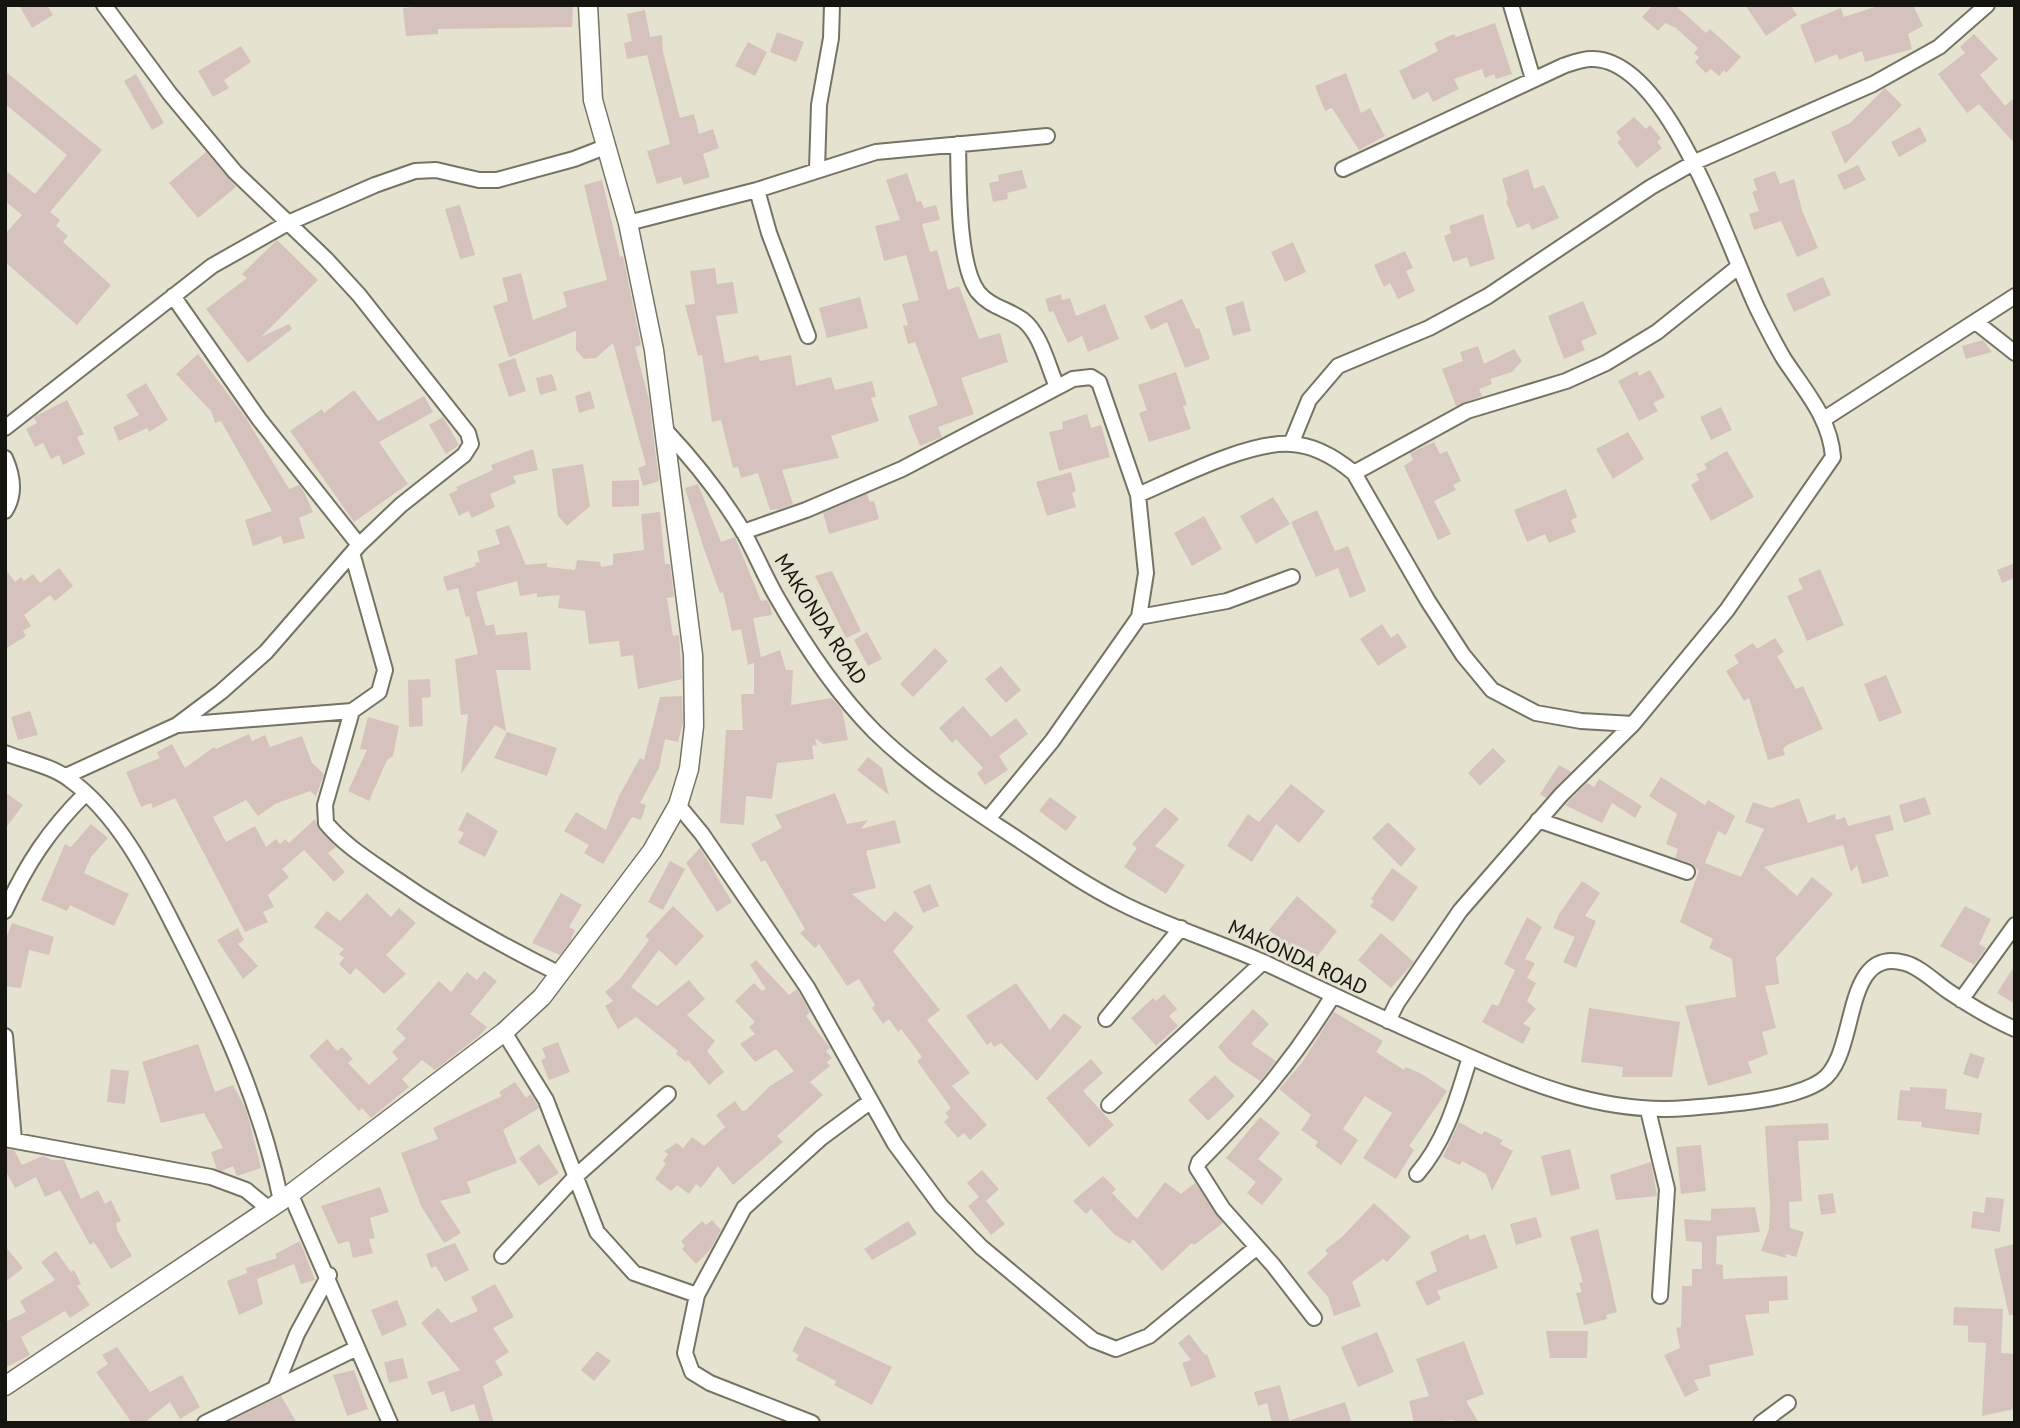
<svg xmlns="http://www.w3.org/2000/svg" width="2020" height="1428" font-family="'PT Sans',sans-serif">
	<rect width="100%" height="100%" fill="#e5e2d0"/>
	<path fill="#d6c2bd" d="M19,5H47L53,15L32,28Z
		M430,5H573L572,27L438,29V34L406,36L403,8Z
		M1653,5H1675L1706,33L1710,29L1741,57L1726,73L1724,70L1719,76L1711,69L1706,73L1695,62L1699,57L1694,53L1698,48L1676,28L1665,23L1658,31L1642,17Z
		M1745,5H1790L1797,15L1766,36Z
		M1881,5H1913L1923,26L1908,34L1912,49L1865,62L1862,51L1839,60L1837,54L1815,63L1800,25L1841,8L1844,17Z
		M645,10L650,37L662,35L663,52L680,118L694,114L699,134L713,129L719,148L703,154L710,177L684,185L681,177L657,184L647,151L670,144L647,55L627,59L624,43L632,41L627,14Z
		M1495,23L1512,74L1496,79L1494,74L1485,78L1482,69L1454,79L1459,89L1433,102L1428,92L1413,100L1399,71L1438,51L1434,43L1454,34L1456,37Z
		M777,32L804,42L796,62L770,52Z
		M1974,34L1998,59L1980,75L2005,106L2015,97V144L1979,104L1967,113L1938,74L1965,53L1960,47Z
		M748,42L767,52L755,76L735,66Z
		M241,46L251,62L224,80L229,88L213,97L198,71Z
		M5,71L102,150L50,212L60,220L56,226L68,236L63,242L111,285L77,325L5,262V234L22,215L5,201V170L35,194L67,155L5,104Z
		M1346,73L1361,113L1370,108L1385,136L1359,150L1332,108L1325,111L1315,86Z
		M136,74L164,123L152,130L124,81Z
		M1885,88L1902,105L1845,164L1831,132L1850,123Z
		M1634,117L1646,129L1650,125L1661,138L1657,142L1662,148L1637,168L1617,142L1621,139L1616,132Z
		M1920,127L1927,141L1899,157L1891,142Z
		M206,152L236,187L198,218L169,183Z
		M1858,165L1866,180L1844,190L1837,175Z
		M1528,169L1534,189L1544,185L1559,218L1532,230L1529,223L1517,228L1506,201L1508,200L1502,179Z
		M1022,170L1027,188L1007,193L1008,199L993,202L989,183L999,181L998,175Z
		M1775,171L1780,184L1794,179L1802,210L1818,248L1797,257L1781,221L1754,230L1749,214L1759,211L1752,192L1757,190L1753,179Z
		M907,173L917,202L921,201L924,208L936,205L940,220L922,224L930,252L937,250L948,290L959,286L979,339L1000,333L1008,362L961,378L974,414L938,427L942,437L920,446L908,416L938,405L915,342L908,344L903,326L908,325L902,304L919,300L906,255L884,261L875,226L900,220L886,180Z
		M602,180L620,257L623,256L641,345L635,347L649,400L659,481L643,486L638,468L646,465L613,343L596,358L584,359L576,350V331L509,357L493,306L508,301L502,278L521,273L533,320L567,307L563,292L607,280L584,185Z
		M460,205L475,255L460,259L445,209Z
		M1483,214L1495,259L1470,267L1467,257L1453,262L1444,236L1451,233L1449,226Z
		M277,240L318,280L261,337L289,324L292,329L248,363L206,309L247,278L242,274Z
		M1293,242L1306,272L1285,282L1271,252Z
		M1405,251L1413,268L1406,271L1415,291L1398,299L1390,283L1384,287L1374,265Z
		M715,268L717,284L733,282L738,313L716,316L725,363L758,355L760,361L791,355L796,386L831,377L835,390L872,381L876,397L871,398L879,421L831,436L839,458L782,470L793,504L780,509L770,510L758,473L741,478L738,467L733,468L721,420L712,422L702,355L698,356L685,305L695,304L690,271Z
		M1823,277L1831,295L1794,312L1786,294Z
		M1061,294L1062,300L1070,298L1076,316L1105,304L1119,339L1088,352L1082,336L1068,343L1053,311L1049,312L1045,299Z
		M860,297L868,328L827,338L819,308Z
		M1182,299L1196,329L1199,328L1210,359L1185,368L1167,322L1151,330L1144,316Z
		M1243,301L1251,331L1233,336L1225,307Z
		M1583,301L1597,334L1581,341L1585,350L1564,359L1548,316Z
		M1983,340L1992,352L1966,359L1962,346Z
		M1478,346L1484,364L1514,349L1522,361L1512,372L1490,379L1492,384L1479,389L1482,396L1456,406L1442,369L1463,361L1460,352Z
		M198,354L246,418L289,489L299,485L304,492L313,512L299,518L305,538L283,544L281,536L253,546L245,520L272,511L221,421L215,423L211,411L176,374Z
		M515,358L526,391L509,397L498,364Z
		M1650,370L1665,397L1653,403L1658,411L1639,421L1618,381L1637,371L1639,376Z
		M1176,372L1187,405L1183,406L1191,429L1149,442L1139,413L1147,410L1138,385Z
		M552,374L557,390L540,395L536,378Z
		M146,383L168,420L149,432L147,428L119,441L113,427L139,415L126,395Z
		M354,390L378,421L424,396L433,412L379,442L408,484L354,522L290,431L322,409L324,413Z
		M590,391L595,408L579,413L575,396Z
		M67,400L84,434L77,437L85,454L63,465L59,455L51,459L43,443L35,447L26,429L37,423L34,418L36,416Z
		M1721,407L1732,430L1711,440L1700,417Z
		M1087,414L1091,428L1101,425L1110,457L1059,471L1049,432L1063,429L1062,422Z
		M443,417L459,445L446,454L429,425Z
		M1628,432L1644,459L1613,479L1596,449Z
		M1434,442L1440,454L1447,451L1461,481L1453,485L1456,490L1434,501L1451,534L1438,540L1404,466L1413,460L1410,453Z
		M533,449L538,470L513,476L516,483L490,494L495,507L472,518L468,511L459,516L449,494L458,490L456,487L493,470L491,465Z
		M1727,451L1754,497L1711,521L1691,485L1699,480L1696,474L1707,469L1704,464Z
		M583,464L590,506L567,526L558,516L552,469Z
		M1071,472L1076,491L1072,493L1076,507L1047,516L1036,482Z
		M639,480V506L612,507V481Z
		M698,484L721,542L735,537L761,601L767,600L770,605L772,615L753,618L761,657L780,650L786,670H793L791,705L832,698L842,710L848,740L823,744L815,738L817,745L812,746L814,759L777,763L772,799L746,796L744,825L720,823L726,730H743L741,694H754V663L748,665L741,629L732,631L723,592L720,593L704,549L685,488Z
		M1566,489L1577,517L1571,520L1576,532L1549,543L1545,534L1527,542L1514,510Z
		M867,494L870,502L874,501L879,519L829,534L823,513Z
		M1273,497L1290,524L1256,544L1240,516Z
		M1317,510L1335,551L1348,546L1366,591L1350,598L1338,568L1316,577L1291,522Z
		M660,512L665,564H670L674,597L667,598L673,636L679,635L682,679L638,689L633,655L621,657L619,641L589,644L585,611L558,608L560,595L537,597V593L520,596L517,581L476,592L486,626L494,624L496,635L527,632L531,670H496L506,731L495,725L461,774L468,714L461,715L455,659L478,654L469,616L466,617L458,588L447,591L443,577L476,566L475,563L480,562L477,551L500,544L495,530L509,525L526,565L547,563V567L575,570L577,560L600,562L601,567L613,565V554L644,550L641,514Z
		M1204,516L1222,549L1192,566L1174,533Z
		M2015,563V578L2002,583L1997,570Z
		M5,568L15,582L21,577L24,581L33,574L40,583L59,568L73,586L55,601L50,595L24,615L31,626L23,631L26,636L5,649Z
		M1820,569L1844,625L1807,641L1787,596L1803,589L1798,579Z
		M832,571L861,631L846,638L815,576Z
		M1382,624L1391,638L1398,633L1407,647L1378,666L1360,639Z
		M867,632L882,659L868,666L854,640Z
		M1775,638L1784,652L1777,656L1796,689L1803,686L1823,729L1787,745L1783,749L1785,755L1768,760L1749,698L1744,701L1726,671L1739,663L1734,655L1753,643L1757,649Z
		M935,648L948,661L913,697L900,684Z
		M1001,666L1021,690L1006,703L985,679Z
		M1886,675L1902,713L1879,722L1864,684Z
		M430,679L431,697L422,698L423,726L409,727L408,680Z
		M682,696L683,723L678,742L665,739L659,768L640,803L646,805L641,820L632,817L603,864L584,853L589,845L564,831L576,812L606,830L619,796L640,758L644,760L660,697Z
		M963,706L991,737L1016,718L1028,734L999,756L1008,770L985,785L977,773L983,768L956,739L952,743L939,728Z
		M30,711L38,735L18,740L11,717Z
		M368,717L399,726L393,756L387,760L369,801L348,791L367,750L360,749Z
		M507,732L557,748L547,776L494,758Z
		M249,734L252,741L265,735L270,747L302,736L312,763L324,774L316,796L310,791L275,804L258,816L246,800L213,817L226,842L255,826L266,847L276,839L280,844L285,839L289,843L315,819L319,829L336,847L328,853L345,872L334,882L304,850L282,869L289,877L268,895L274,907L263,912L268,922L245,932L175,798L153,808L151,803L141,807L126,772L160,758L157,752L172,744L185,768L214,747L216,749Z
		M1493,748L1506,761L1480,786L1468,773Z
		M868,757L882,768L889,795L857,770Z
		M1559,765L1571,772L1546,798L1540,794Z
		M1661,777L1705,805L1708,800L1735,816L1726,835L1718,831L1705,863L1741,877L1764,829L1745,822L1753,802L1771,808L1799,798L1808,823L1835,814L1836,820L1845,817L1848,826L1890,815L1894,830L1875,835L1889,876L1862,884L1857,865L1851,872L1843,845L1764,867L1797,896L1812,877L1833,894L1776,958L1779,984L1765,986L1776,1028L1762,1032L1768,1054L1748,1062L1752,1073L1708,1086L1685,1006L1736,997L1732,959L1709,948L1713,939L1680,922L1699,871L1691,863L1675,858L1678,849L1666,844L1677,814L1649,796Z
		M1599,779L1642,806L1635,818L1612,803L1602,823L1565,805L1587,783L1594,787Z
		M1291,784L1325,811L1299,843L1276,824L1252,862L1227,846L1248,814L1259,822Z
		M5,792L23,805L5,829Z
		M835,793L847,824L868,820L861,829L895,820L901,843L866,851L876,888L852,894L885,922L895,911L914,927L893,951L940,1010L927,1020L970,1073L952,1086L987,1125L970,1140L964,1133L958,1138L944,1122L949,1117L945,1113L951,1108L917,1061L922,1057L901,1029L898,1032L889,1019L883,1024L872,1008L875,1005L859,979L847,986L819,944L815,948L800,933L805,929L765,860L761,862L751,844L782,828L775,815Z
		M1050,797L1077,817L1066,831L1039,811Z
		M1925,797L1931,814L1904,823L1899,805Z
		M1165,807L1179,819L1155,846L1185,865L1166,894L1124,867L1137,848L1132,844Z
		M467,812L498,831L485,857L458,843L464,833L458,830Z
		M1388,822L1416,849L1401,867L1372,838Z
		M91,824L108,838L91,857L84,873L129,894L114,926L70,905L67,911L41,900L65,844L71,847Z
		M700,848L732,902L717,912L686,863Z
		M670,861L685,869L663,910L648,902Z
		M1392,868L1418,887L1393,922L1370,906L1374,901L1371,899Z
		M1582,881L1600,893L1585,916L1596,921L1576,968L1563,962L1575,937L1553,928L1559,914Z
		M930,884L939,906L923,913L913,891Z
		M367,893L391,917L399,908L416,923L386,955L406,974L384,994L356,968L350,975L339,964L344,958L339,954L344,949L314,927L327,911L340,921Z
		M561,893L582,905L569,927L575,930L570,942L560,955L532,943Z
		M1297,896L1337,931L1316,958L1306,949L1301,956L1269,930Z
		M673,906L704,936L676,966L659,950L631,987L657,1006L689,980L705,999L687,1015L715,1041L707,1051L724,1072L709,1085L688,1060L686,1062L676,1054L678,1051L636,1017L618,1029L605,1006L613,1001L605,992L620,979L649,940L645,936Z
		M1965,906L1991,919L1979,944L1986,948L1974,965L1940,946Z
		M1527,917L1542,927L1525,959L1535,963L1527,978L1536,983L1527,1001L1536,1009L1523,1024L1531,1028L1523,1044L1482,1022L1492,1004L1498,1006L1515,970L1504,964Z
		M12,923L54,937L49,955L29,950L21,988L5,986V941Z
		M238,928L244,940L238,944L258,966L243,979L217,940Z
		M1381,933L1414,962L1391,988L1358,960Z
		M756,960L789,995L797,989L810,1012L806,1016L830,1048L826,1051L832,1058L827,1062L830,1066L810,1082L823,1095L777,1136L783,1142L733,1185L718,1166L701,1188L696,1184L689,1194L677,1185L671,1191L655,1179L666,1164L663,1161L668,1154L664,1151L677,1143L683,1148L692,1137L704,1146L725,1127L716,1115L735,1101L742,1111L746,1110L770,1086L794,1071L776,1049L755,1062L740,1044L755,1034L749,1027L755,1022L735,1001L754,983L762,991L766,989L750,965Z
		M2015,965V1004L1997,993Z
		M484,971L497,981L470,1014L487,1027L479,1036L435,1070L422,1060L402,1079L409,1087L371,1118L362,1108L359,1111L309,1056L327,1039L337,1051L342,1047L353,1059L348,1063L369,1085L398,1059L392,1052L406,1038L396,1029L439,981L451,992L467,972L477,980Z
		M1016,983L1050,1030L1064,1013L1082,1027L1037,1081L1001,1043L994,1047L991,1042L987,1045L966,1016Z
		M1164,994L1177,1009L1169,1016L1178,1026L1156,1046L1131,1018L1153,998L1156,1001Z
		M1589,1008L1680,1022L1672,1077H1622L1623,1067L1581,1062Z
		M1253,1009L1269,1024L1251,1044L1276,1061L1260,1081L1230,1061L1218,1047Z
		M1334,1012L1383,1041L1376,1052L1404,1070L1406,1067L1422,1074L1447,1091L1409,1146L1414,1150L1396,1179L1363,1158L1392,1113L1365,1096L1343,1129L1358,1140L1341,1165L1315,1146L1318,1142L1301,1130L1311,1115L1279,1089L1301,1064Z
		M558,1042L570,1072L549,1080L541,1060L546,1058L542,1048Z
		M198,1044L215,1092L233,1085L246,1109L261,1168L237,1176L233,1166L222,1171L217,1169L211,1152L223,1148L204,1113L161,1123L142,1062Z
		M1970,1053L1985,1058L1978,1079L1963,1074Z
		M1091,1059L1103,1073L1083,1091L1114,1125L1089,1147L1046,1098Z
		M111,1069L129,1071L125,1104L107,1102Z
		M1215,1075L1235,1096L1208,1121L1188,1100Z
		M515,1082L526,1098L531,1094L539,1108L503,1130L517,1163L467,1182L471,1193L440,1201L461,1233L444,1243L421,1206L401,1153L438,1139L433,1128L502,1096L499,1092Z
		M1910,1087L1947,1089L1945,1109L1982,1113L1979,1135L1921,1127L1922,1122L1897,1120L1900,1090L1910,1091Z
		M1260,1117L1280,1133L1258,1159L1283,1179L1262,1205L1247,1193L1256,1182L1226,1158Z
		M1459,1122L1482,1135L1484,1131L1503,1140L1500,1144L1513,1151L1492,1191L1486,1174L1462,1161L1460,1165L1443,1157Z
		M1828,1123L1829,1140L1798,1141L1802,1201L1789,1202L1790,1228L1804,1232L1796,1257L1786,1254V1258L1761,1251L1769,1229L1770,1206L1765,1126Z
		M539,1144L559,1173L539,1186L519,1158Z
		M1701,1145L1706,1191L1681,1194L1676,1147Z
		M5,1149L14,1150L22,1165L43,1156L52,1160H64L81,1199L98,1190L105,1204L111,1200L121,1221L116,1223L117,1230L132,1256L111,1269L94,1242L90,1245L60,1190L45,1197L36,1177L15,1188L5,1170Z
		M1570,1149L1580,1189L1551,1196L1541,1156Z
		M1651,1162L1657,1196L1616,1200L1610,1175Z
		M982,1170L999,1189L986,1201L1005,1224L991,1235L968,1206L979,1197L967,1183Z
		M1103,1176L1116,1189L1112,1193L1137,1219L1165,1182L1181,1194L1195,1183L1223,1223L1194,1245L1192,1243L1162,1271L1133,1239L1130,1244L1114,1234L1091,1209L1086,1214L1073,1201Z
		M380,1187L389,1212L370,1218L375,1238L369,1239L373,1253L353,1258L349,1241L338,1244L321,1206Z
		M1833,1193L1836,1213L1821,1215L1818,1195Z
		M1986,1197L2004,1199L2000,1232L1971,1228L1973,1211L1984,1213Z
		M1374,1203L1411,1237L1387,1262L1383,1259L1352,1282L1361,1306L1334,1316L1328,1297L1307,1273L1328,1254L1325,1250L1342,1237Z
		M1755,1207L1760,1232L1717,1236L1716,1264L1723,1265V1279L1787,1276L1788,1300L1769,1301V1313L1745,1315L1754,1355L1709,1365L1711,1376L1694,1380L1699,1390L1685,1397L1664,1355L1680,1348L1676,1328L1681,1327L1682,1286H1692V1269H1702V1242L1686,1241L1684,1219L1711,1221V1209Z
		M1536,1217L1542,1237L1516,1245L1510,1224Z
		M712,1220L721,1230L710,1250L696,1264L682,1249L685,1246L681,1241L702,1221L706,1225Z
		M908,1221L917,1234L872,1260L864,1249Z
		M1598,1229L1617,1312L1606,1315L1607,1319L1584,1325L1576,1293L1582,1292L1579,1283L1583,1282L1570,1237Z
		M1468,1234L1470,1240L1485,1234L1498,1268L1437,1291L1441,1299L1427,1306L1415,1282L1437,1271L1430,1252Z
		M300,1241L315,1280L301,1284L294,1264L257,1279L263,1304L239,1315L227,1281L247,1273L246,1268L277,1258L275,1254Z
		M455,1243L469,1270L445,1282L436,1266L431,1268L426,1254Z
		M2015,1244V1315H2009L1994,1249Z
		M5,1246L23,1268L5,1282Z
		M56,1251L71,1272L74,1270L81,1284L77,1286L90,1305L70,1318L65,1311L21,1337L30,1355L5,1368V1322L26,1312L20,1301L55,1280L41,1262Z
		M495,1284L514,1317L493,1328L509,1352L495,1361L503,1375L483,1386L494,1423H480L474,1404L451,1412L444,1391L432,1395L427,1382L460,1370L421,1323L438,1308L451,1323L478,1311L471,1297Z
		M397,1300L407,1325L382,1336L371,1310Z
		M1954,1307L2003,1309L2001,1353L2015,1354L2014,1409L1982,1416L1986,1343L1968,1342V1326L1953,1325Z
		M805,1326L892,1367L872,1405L834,1385L836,1381L796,1360L799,1355L792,1351Z
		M1546,1331H1588L1587,1358H1550Z
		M1377,1332L1394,1372L1358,1387L1341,1347Z
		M1189,1334L1205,1355L1207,1354L1216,1377L1191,1387L1182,1363L1191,1360L1178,1343Z
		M1464,1341L1484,1394L1466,1401L1479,1423H1456L1454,1420L1414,1423L1409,1401L1429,1396L1416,1359Z
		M117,1347L150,1392L182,1375L200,1407L180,1419L170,1402L144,1423H132L96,1372L108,1364L102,1355Z
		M597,1351L611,1361L594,1381L581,1370Z
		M403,1358L408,1378L389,1383L384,1362Z
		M354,1370L368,1409L347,1416L333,1375Z
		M1280,1385L1290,1423H1272L1267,1403L1258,1406L1254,1392Z
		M281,1396L297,1423H229L234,1419Z
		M1345,1402L1352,1423H1292L1291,1420Z"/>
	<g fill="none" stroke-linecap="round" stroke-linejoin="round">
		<g stroke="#757363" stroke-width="18">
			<path id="minor" d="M1511,5L1533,79
				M958,144C959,179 957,264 978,292C990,307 1008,309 1023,320C1041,334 1048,366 1057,387
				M817,169L819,105L831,38L832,5
				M1343,169L1563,66C1572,63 1583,58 1594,59C1671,62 1730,254 1759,312C1767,328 1775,344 1784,359C1805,391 1830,418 1833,457L1727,610L1633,724L1561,795L1460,911L1397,1003L1388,1021
				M757,190L769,233L808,336
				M628,223L757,190L876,152L1047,136
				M173,296L259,419L359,545
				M1977,323L2015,353
				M1824,419L2015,296
				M5,428L212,266L288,223L375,185L415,171L436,170L479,180H497L574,159L605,147
				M666,431C695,462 722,496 744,533C755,553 764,574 775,594C803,643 835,692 875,732C918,774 969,807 1019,840C1052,862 1085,885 1121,903C1166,926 1216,941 1263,962C1325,991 1387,1021 1450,1048C1526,1082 1602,1115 1687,1108C1723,1105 1791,1101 1821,1081C1860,1056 1840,945 1905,963C1920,967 1935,982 1948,991C1969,1005 1992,1019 2015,1029
				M1291,444L1309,400L1338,366L1429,328L1488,296L1651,187L1695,162L1873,84L1939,47L1987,5
				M5,458C13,476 16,494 5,511
				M1354,473L1467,411L1566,381L1606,363L1657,332L1738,267
				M1138,495C1177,478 1249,441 1291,444C1315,445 1336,458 1354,473L1428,601L1463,655L1492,690L1536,713L1581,721L1633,724
				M743,532L806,510L902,469L1073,379L1091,377L1099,382L1138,495L1146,573L1139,617L1052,741L988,819
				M1139,617L1227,601L1292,577
				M352,711L325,805L326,823C344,845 370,861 393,877C446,914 501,945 558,973
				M178,725L352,711L379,692L385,670L352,553
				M5,753C25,761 52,766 69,779C120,816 150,879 178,934C223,1022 261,1103 281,1201
				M66,776L177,725L221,692L266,652L359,545L401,505L464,455L471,444L468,433L359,295L326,259L235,172L170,94L104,5
				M678,805L702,834L807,987L895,1144L941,1206L981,1247L1065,1317L1093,1340L1116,1349L1149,1336L1257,1247
				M1538,820L1687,872
				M5,911C27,863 49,830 86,793
				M1961,1000L2015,925
				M1106,1019L1181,928
				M504,1032L546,1100L597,1232L634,1273L697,1295
				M5,1036L14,1140
				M1109,1105L1263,962
				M1648,1110L1667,1189L1660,1296
				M5,1139L211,1177L246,1190L269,1209
				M1417,1174C1446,1141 1457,1099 1470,1057
				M290,1193L390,1423
				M502,1256L576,1176L668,1094
				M1314,1318L1273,1265L1223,1209L1197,1168L1199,1162C1252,1108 1292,1062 1332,997
				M276,1386L297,1334L329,1275
				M205,1423L357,1348
				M812,1423L710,1383L692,1372L685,1353L697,1295L744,1208L821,1138L871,1101
				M1761,1423L1788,1403"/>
		</g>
		<g stroke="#757363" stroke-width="21">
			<path id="tertiary" d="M5,1386L281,1201L504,1032L542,997L652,851L678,805L689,769L694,726L693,655L654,350L628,223L593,100L588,5"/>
		</g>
		<use href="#minor" stroke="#fff" stroke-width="14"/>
		<use href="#tertiary" stroke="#fff" stroke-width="18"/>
	</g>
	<g text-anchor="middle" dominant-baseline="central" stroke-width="6" stroke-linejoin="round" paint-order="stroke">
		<g font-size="21" fill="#15140e" stroke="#e5e2d0">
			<text transform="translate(821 619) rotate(57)">MAKONDA ROAD</text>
			<text transform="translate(1298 957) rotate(25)">MAKONDA ROAD</text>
		</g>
	</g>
	<rect width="2020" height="1428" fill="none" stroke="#15140e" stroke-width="14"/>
</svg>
